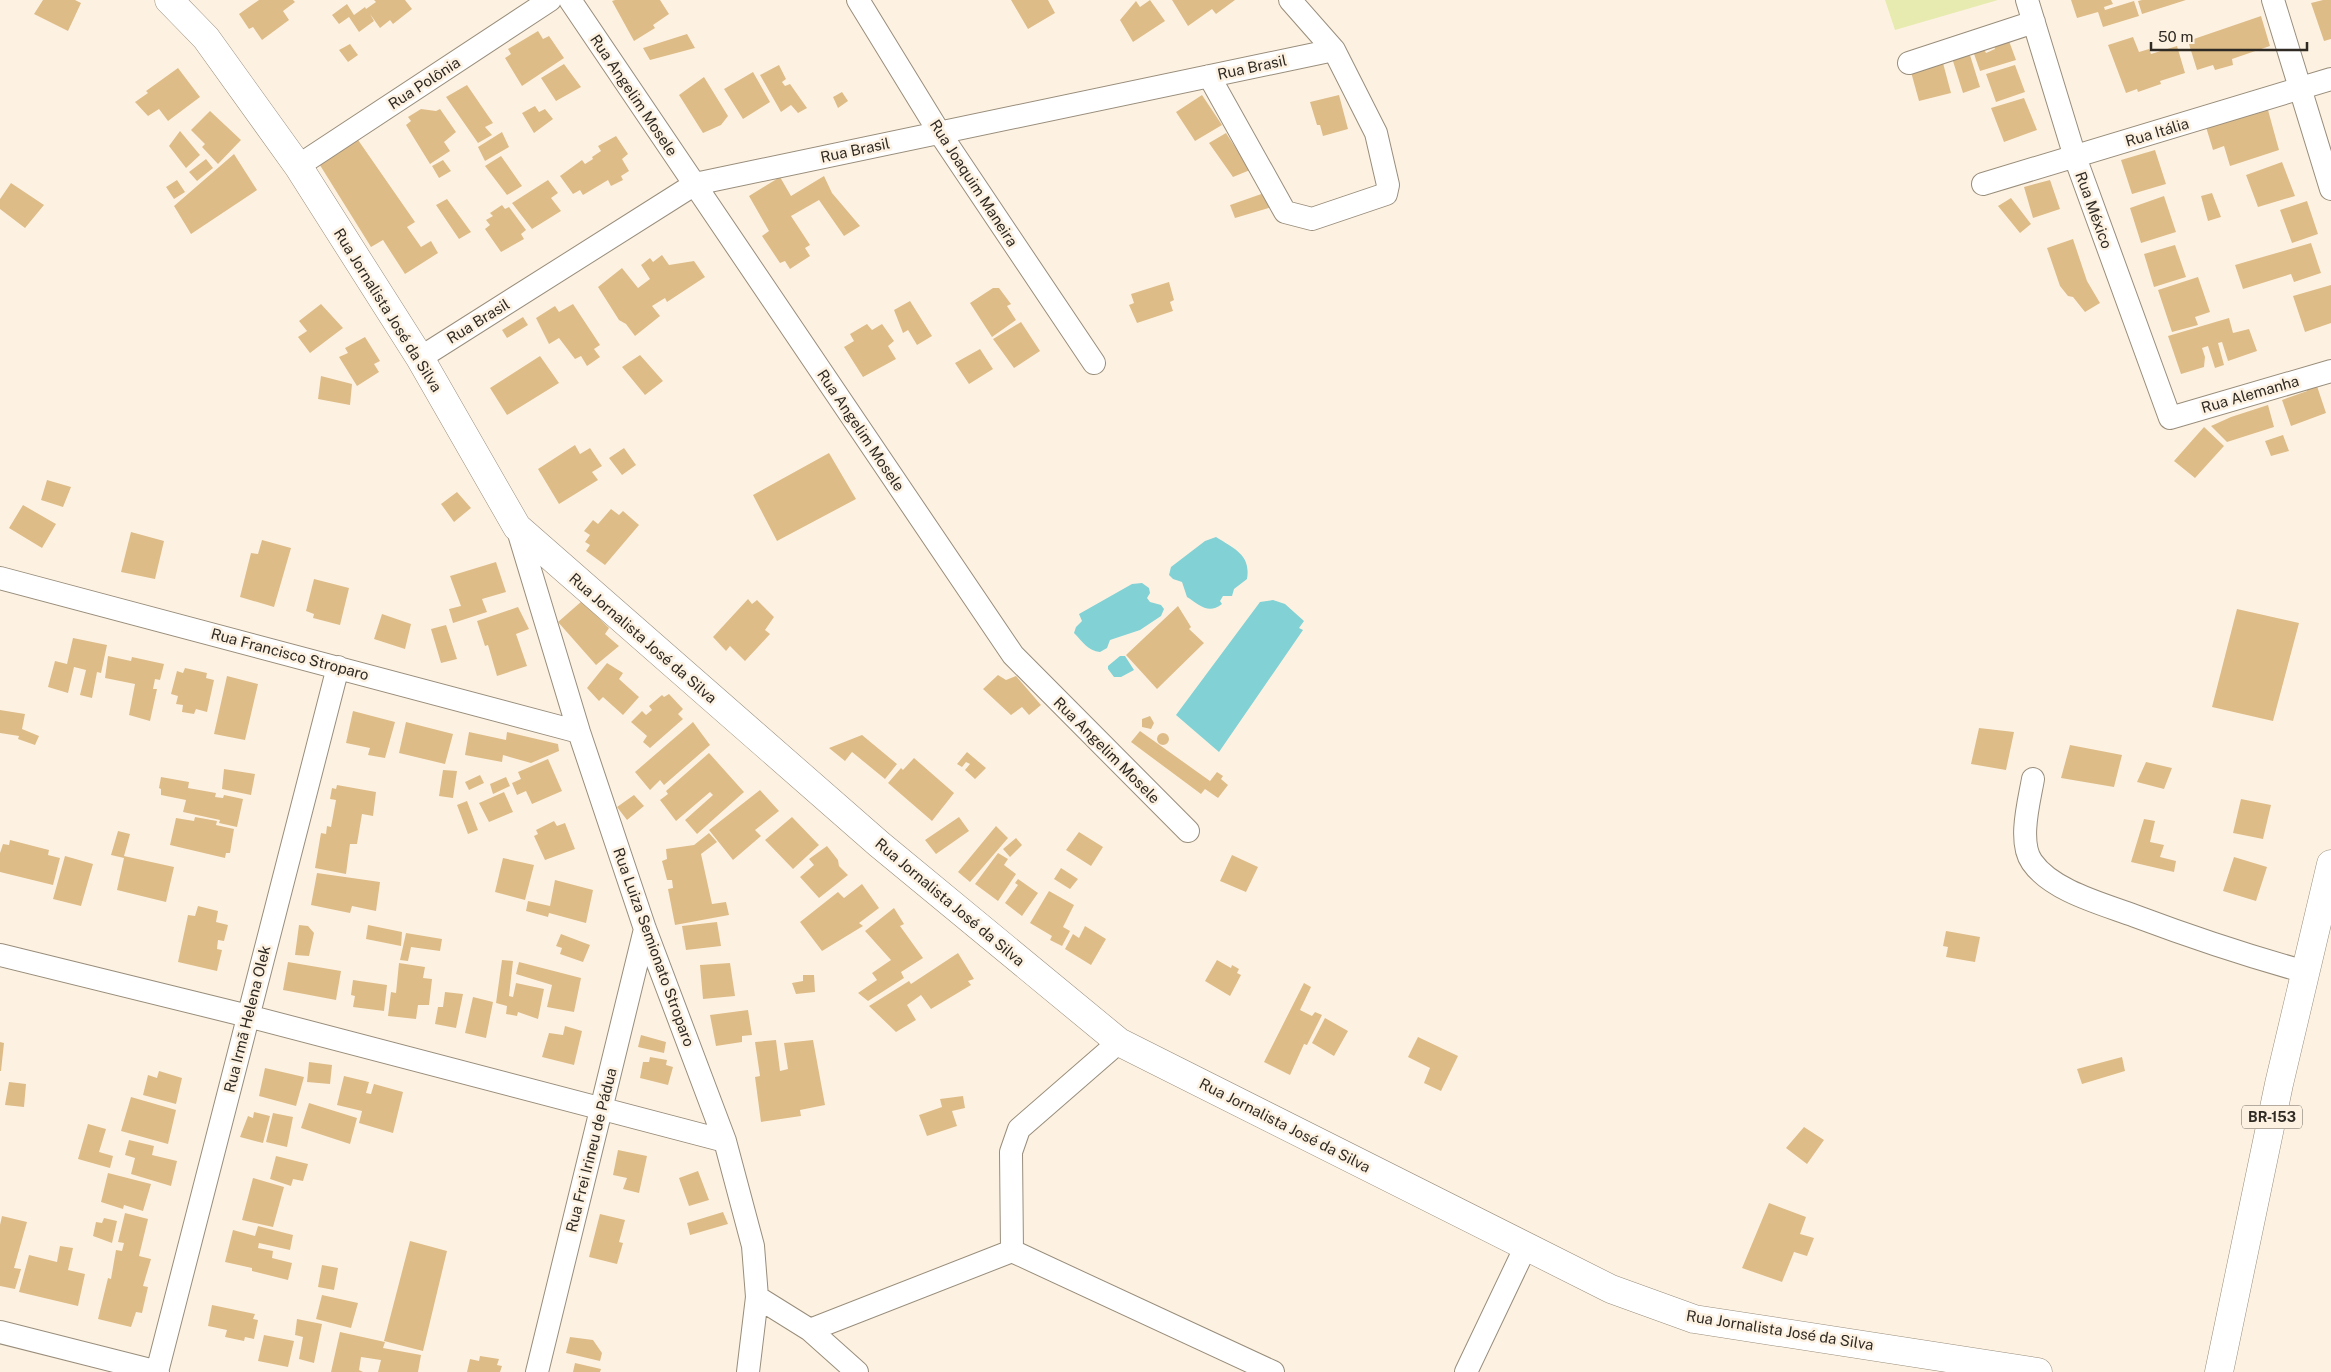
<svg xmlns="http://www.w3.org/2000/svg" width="2331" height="1372" font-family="'Public Sans',sans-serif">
	<rect width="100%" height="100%" fill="#fdf2e2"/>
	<path fill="#e7ebb0" d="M1885,0H1998L1895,30Z"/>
	<path fill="#81d1d5" d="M1216,537C1235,549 1251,555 1247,579L1234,589L1232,596H1223L1220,601L1222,604C1208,615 1200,605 1187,597L1182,582L1173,579L1169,575L1171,567L1205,541Z
		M1142,583L1149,588L1150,593L1147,598L1150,602L1161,605L1164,609L1161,616L1140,630L1110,640L1107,648L1100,652C1088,651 1082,641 1074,633L1076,627L1082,621L1079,614L1132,584Z
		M1273,600L1285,604L1304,621L1299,628L1303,630L1219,752L1176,715L1260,602Z
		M1120,656H1125L1134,670L1121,677H1114L1108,669V666Z"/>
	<path fill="#debc88" d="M43,0H75L81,3L68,31L34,14Z
		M259,0H293L295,2L283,11L289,20L262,40L253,27L249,29L239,14Z
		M374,0H405L412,9L393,24L390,20L380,28L370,14L374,21L359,32L349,17L339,24L332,15L347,4L354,15L365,7L366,9L376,2Z
		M615,0H660L669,14L653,25L655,28L634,41L612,1Z
		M1011,0H1048L1055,13L1028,29Z
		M1150,0L1165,21L1133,42L1120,20L1136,1L1140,7Z
		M1172,0H1235L1216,14L1212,9L1188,26Z
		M2071,0H2111L2113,4L2104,7L2105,10L2134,1L2139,16L2103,27L2098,12L2077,18Z
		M2142,0H2186L2142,14L2138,1Z
		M2323,0H2331V39L2324,41L2311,3Z
		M2261,16L2270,46L2232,59L2233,65L2215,70L2213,65L2197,70L2188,41Z
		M538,31L543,39L549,36L564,58L522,86L505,58L511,54L508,49Z
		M687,34L695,48L650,60L643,48Z
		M2133,37L2139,52L2149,49L2151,54L2177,46L2185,73L2160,81L2161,84L2138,92L2137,89L2126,93L2108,45Z
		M2009,41L2016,60L1980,71L1973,51L1983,47L1986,53L1995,49L1994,45Z
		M350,44L358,55L348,62L339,50Z
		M1969,52L1980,87L1963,93L1952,58Z
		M1943,63L1951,93L1919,101L1911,72Z
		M564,64L581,87L556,101L541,78Z
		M779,65L786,79L782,82L785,86L790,84L807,108L798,113L791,105L781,112L760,75Z
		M2015,65L2025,92L1996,102L1986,74Z
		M178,68L200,97L168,121L159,109L148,116L135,102L148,93L146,91Z
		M753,72L770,102L743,119L724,89Z
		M704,77L728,116L721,125L703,133L679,95Z
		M467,85L493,123L485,127L492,135L478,143L446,97Z
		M842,92L848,101L838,108L833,97Z
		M1202,95L1222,125L1195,141L1176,112Z
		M1339,95L1348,129L1323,136L1320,125H1317L1310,102Z
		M2024,98L2037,130L2004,142L1991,108Z
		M535,106L539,112L545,109L553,119L534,133L522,113Z
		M421,109L436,111L440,109L456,132L444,142L450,151L430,164L406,125L411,121L408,117Z
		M2268,110L2279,150L2230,166L2224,146L2213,150L2206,127Z
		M210,111L241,140L218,164L202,147L205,144L191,130Z
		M180,131L200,155L186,168L169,146Z
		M502,132L509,147L485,161L478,147Z
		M1226,133L1250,170L1233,177L1209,143Z
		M616,136L628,154L622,159L629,171L621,176L623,180L611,186L608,180L583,195L580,190L573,194L560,176L582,160L585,164L593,159L592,157L601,151L598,146Z
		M356,137L415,222L407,227L421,247L431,241L438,253L405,274L383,240L371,247L318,162Z
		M2155,150L2166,184L2132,194L2121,160Z
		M234,154L257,190L191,234L174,206Z
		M501,156L522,186L507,195L485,166Z
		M206,159L213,168L197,181L189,172Z
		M443,160L451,171L439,178L432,166Z
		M2282,162L2295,196L2258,207L2246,175Z
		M824,176L832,193L860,226L844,236L819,200L791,216L810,245L805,248L810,256L790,269L785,261L780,263L762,236L769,231L749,196L780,177L791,196Z
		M177,180L185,192L174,199L166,187Z
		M548,180L558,193L551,198L561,211L532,229L512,203Z
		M2050,180L2060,209L2033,218L2024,187Z
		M11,183L44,205L25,228L0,209V199Z
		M1267,192L1272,207L1235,218L1230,205Z
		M2212,193L2221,217L2208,221L2201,196Z
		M2164,196L2176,232L2141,243L2130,208Z
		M2011,198L2031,224L2020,233L1998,206Z
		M447,199L471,232L459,239L436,205Z
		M2307,201L2318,234L2292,243L2280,210Z
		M502,205L505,209L509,207L526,230L521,234L524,239L501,252L485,229L490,225L486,220L493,216L490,213Z
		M2073,239L2087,281L2100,303L2085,312L2073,297L2068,296L2060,286L2047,248Z
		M2311,243L2321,273L2294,282L2291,274L2243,289L2235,265Z
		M2175,245L2186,277L2154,287L2144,254Z
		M662,255L669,265L694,261L705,277L667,302L665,298L652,306L660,316L635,336L626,324L619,320L598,287L622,268L638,288L650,279L641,265L650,258L653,262Z
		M2198,277L2210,312L2195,317L2198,325L2172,332L2158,290Z
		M1169,282L1174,300L1170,302L1173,311L1137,323L1129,305L1134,303L1131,294Z
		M2331,285V323L2305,332L2293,296Z
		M993,288H999L1011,304L1007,306L1016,320L992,337L970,303Z
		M910,301L932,336L917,345L908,330L903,333L894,310Z
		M321,304L343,328L310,353L298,337L307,331L299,321Z
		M573,304L600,345L594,349L600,357L587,366L581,356L575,359L559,338L549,344L536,318L555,306L559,312Z
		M523,317L528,325L507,338L502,330Z
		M2229,318L2233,333L2249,329L2257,351L2228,361L2222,342L2218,343L2224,365L2215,368L2208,346L2202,348L2205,357L2204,367L2181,374L2168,336Z
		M1021,322L1040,351L1014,368L993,339Z
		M867,324L872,330L882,324L894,341L888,346L896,359L863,377L844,347L854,341L850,334Z
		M365,337L380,361L374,364L379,372L357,386L339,357L348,353L345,348Z
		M980,349L993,369L969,384L955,363Z
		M640,355L663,381L645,395L622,367Z
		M540,356L559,383L507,415L490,388Z
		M321,376L352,384L350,405L318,399Z
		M2316,383L2326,413L2291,426L2282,400L2307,391L2306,385Z
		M2268,405L2274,427L2227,442L2211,426L2231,417Z
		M2204,427L2224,446L2195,478L2174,461Z
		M2283,435L2289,451L2271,456L2265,441Z
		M575,445L580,454L590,448L602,466L592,472L598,480L559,504L538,469Z
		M624,448L636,465L622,475L609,458Z
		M829,453L856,499L777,541L753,495Z
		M47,480L71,487L63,507L41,500Z
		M457,492L471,508L454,522L441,504Z
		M23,505L56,524L42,548L9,528Z
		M611,509L619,515L623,511L639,525L605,565L586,551L590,545L585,542L590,535L584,531L593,520L598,524Z
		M131,532L164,541L155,579L121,572Z
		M262,540L291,548L274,607L240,597L251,553L258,554Z
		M496,562L506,592L482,599L487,612L453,623L449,609L461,606L450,576Z
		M314,579L349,588L340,625L313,618L314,614L306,611Z
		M748,599L752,604L757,600L774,617L765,630L770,634L745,661L730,646L726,651L713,637Z
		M582,601L609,628L605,634L619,646L596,665L558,622Z
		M1178,606L1191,627L1189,629L1204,643L1157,689L1126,655Z
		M518,607L529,629L516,634L527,666L497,676L488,645L485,646L477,621Z
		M2237,609L2299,623L2273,721L2212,707Z
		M382,614L411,624L405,649L374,639Z
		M446,625L457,659L441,663L431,629Z
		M73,638L107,645L101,673L97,672L92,698L80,695L86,670L74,667L68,693L48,687L55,661L67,664Z
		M108,656L131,661L132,657L164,664L160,680L155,679L153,689H157L150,721L129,715L135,684L105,678Z
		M607,663L623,673L619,679L639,697L623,715L603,697L599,701L587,688Z
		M185,668L207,673L206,678L214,680L207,712L196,709L194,714L182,712L183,705L176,704L178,696L171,694L177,671L183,673Z
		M998,675L1006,680L1016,676L1041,705L1029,715L1022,707L1011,715L983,689Z
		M227,676L258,684L245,740L214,734Z
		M669,694L683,709L678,714L683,719L650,748L643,742L647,736L631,722L642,711L646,715L652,710L649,706L662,695L664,697Z
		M0,710L25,714L22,729L39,736L35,745L18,739L19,736L0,733Z
		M353,711L395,722L385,758L368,755L370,748L346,743Z
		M1150,716L1154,723L1151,729L1142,727V719Z
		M406,722L453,734L445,764L399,753Z
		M693,722L710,745L664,785L660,780L650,790L635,772Z
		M1979,728L2014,732L2006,770L1971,764Z
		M1140,731L1210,781L1217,772L1223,776L1221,779L1228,785L1218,798L1205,789L1201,794L1131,742Z
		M469,732L506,740L507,732L558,744L559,751L531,763L503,755L502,762L465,755Z
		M1157 739a6 6 0 1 1 12 0a6 6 0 1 1-12 0Z
		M862,735L897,764L885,779L852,752L845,761L829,748Z
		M2070,745L2122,755L2114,787L2061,778Z
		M967,752L986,768L975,779L965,770L970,764L966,762L962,767L957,764Z
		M709,753L744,792L697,834L685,820L713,795L710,792L676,821L660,800L668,794L666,791Z
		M914,758L954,793L932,821L888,783L901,768L903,770Z
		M548,759L562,791L532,804L526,791L517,795L512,783L521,779L518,772Z
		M2146,762L2172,768L2164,789L2137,782Z
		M224,769L255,774L251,795L222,789Z
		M443,770L457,771L453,798L439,796Z
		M480,775L484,783L469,790L465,782Z
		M161,777L189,782L188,788L216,793L215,797L223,798L224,795L243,799L237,827L219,823L220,820L183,812L186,800L161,795V789L159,788Z
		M506,777L510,786L493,794L490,784Z
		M337,785L376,792L373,816L362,814L357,844H350L346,874L315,868L321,833L326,834L327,826L331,827L336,800L330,799L332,788L336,789Z
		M760,790L779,811L755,830L761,836L733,860L709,830Z
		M504,792L513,812L489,822L479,803Z
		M634,795L644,806L627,820L617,807Z
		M2241,799L2271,805L2263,839L2233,833Z
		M467,801L478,830L468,834L457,805Z
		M195,817L217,821L216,825L234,829L230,853H226L225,858L170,845L176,818L194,821Z
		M792,817L819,845L793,869L765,840Z
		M959,817L969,831L936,854L925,840Z
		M2144,819L2155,821L2150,842L2164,845L2160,857L2176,861L2174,872L2131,862Z
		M554,821L557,826L565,823L575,849L545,860L534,836L538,834L536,830Z
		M996,826L1008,838L970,882L958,872Z
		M118,831L130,834L124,856L174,867L166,902L117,890L124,858L111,855Z
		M1079,832L1103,847L1091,866L1066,850Z
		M709,833L717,842L701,854L712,904L726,902L729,915L675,925L668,889L673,888L672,880H667L662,861L667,859L666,849L694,845Z
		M1016,838L1022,845L1010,857L1003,849Z
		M10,840L49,850L48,855L60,858L53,885L0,872V853L3,844L9,845Z
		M827,846L838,860L839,866L848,875L819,898L800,877L814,865L809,859Z
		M998,853L1008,859L1004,865L1016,874L998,901L975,884Z
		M1232,855L1258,867L1246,892L1220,881Z
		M65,856L93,864L81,906L53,899Z
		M2234,857L2267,867L2256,901L2223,891Z
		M503,858L534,865L525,900L495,892Z
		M1061,868L1078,879L1070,889L1054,879Z
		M317,873L380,882L376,911L352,906L350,913L311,905Z
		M1018,879L1038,893L1022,916L1005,903L1018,885L1015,883Z
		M555,880L593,890L586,923L549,913L548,917L526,911L528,901L550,906Z
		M862,884L879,908L859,923L863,926L822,951L800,922L838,892L844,898Z
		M1049,891L1074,905L1063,927L1070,931L1062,946L1050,940L1052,936L1030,923Z
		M198,906L218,911L216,922L228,925L224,941L218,940L217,949L222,950L217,971L178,962L188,915L195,916Z
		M894,908L904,924L900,926L923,958L901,972L904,978L868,1001L858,993L877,980L872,973L891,960L865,931Z
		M717,922L721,946L686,950L682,926Z
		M299,925L308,926L314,933L309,956L295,955Z
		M368,925L402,932L401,946L366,939Z
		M1085,926L1106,939L1091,965L1065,949L1073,934L1079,938Z
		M1946,931L1980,937L1975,962L1946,957L1948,947L1943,946Z
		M406,933L442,939L440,951L411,947L408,961L400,960Z
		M561,934L590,945L583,962L560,954L562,948L556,946Z
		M958,953L974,979L968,981L971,985L931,1009L921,995L907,1005L916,1020L896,1032L869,1006L909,981L911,984Z
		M502,960L513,961L509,996L513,997L516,983L544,989L538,1019L518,1012L517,1016L506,1014L507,1006L496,1003Z
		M1217,960L1231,968L1232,965L1239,969L1237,973L1241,975L1230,996L1205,981Z
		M288,962L341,971L336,1000L283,990Z
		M519,962L581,978L574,1012L547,1007L552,985L516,974Z
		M399,963L425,967L423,978L432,979L429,1005H418L416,1019L388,1016L391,992L396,993Z
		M730,963L735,996L703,999L700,965Z
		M803,975H814L815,992L796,994L792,983L803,981Z
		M353,980L387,985L384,1011L353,1007L355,996L351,995Z
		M1304,983L1311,987L1300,1010L1312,1016L1315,1012L1322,1015L1307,1045L1304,1044L1290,1075L1264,1062Z
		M445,992L463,994L456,1028L435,1024L438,1007H443Z
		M473,997L493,1002L486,1038L465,1033Z
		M748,1010L752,1035L742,1036V1042L716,1046L710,1015Z
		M1325,1018L1348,1031L1334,1056L1312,1043Z
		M565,1026L582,1031L574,1065L542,1057L549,1033L563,1035Z
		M641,1035L666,1042L664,1053L638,1047Z
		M1418,1037L1458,1056L1441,1091L1424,1083L1430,1068L1408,1057Z
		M776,1040L780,1071L788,1069L784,1043L813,1040L825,1105L800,1110L801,1116L761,1122L755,1077L760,1076L755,1042Z
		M0,1042L4,1043L1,1071H0Z
		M650,1057L667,1060L666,1065L673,1067L668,1085L640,1078L643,1062H649Z
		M2122,1057L2125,1071L2082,1084L2077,1069Z
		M309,1062L332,1065L330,1084L307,1082Z
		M265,1068L304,1077L296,1106L259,1096Z
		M159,1071L182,1078L176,1104L143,1095L148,1075L157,1078Z
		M344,1076L369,1082L366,1093L371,1094L374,1084L403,1092L393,1133L359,1123L362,1111L337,1105Z
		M9,1082L26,1084L24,1107L5,1105Z
		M963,1096L965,1108L952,1111L957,1126L927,1136L919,1115L942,1107L940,1099Z
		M131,1097L176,1110L168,1144L121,1131Z
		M309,1103L357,1118L350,1144L301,1128Z
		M254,1112L270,1116L263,1143L240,1137L248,1116L253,1118Z
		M273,1113L293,1117L287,1147L266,1142Z
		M88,1124L106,1129L99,1152L113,1156L110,1168L78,1159Z
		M1804,1127L1824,1140L1807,1164L1786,1148Z
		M129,1140L154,1146L152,1155L177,1161L171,1186L131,1174L135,1158L125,1155Z
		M618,1150L647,1156L639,1193L623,1189L627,1178L613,1175Z
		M276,1156L308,1164L303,1181L293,1179L291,1186L270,1179Z
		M698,1171L709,1200L689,1206L679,1178Z
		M108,1173L151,1184L143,1211L124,1205L123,1209L101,1202Z
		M253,1178L284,1187L273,1227L242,1220Z
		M1769,1203L1806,1217L1800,1234L1814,1238L1807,1256L1794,1252L1782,1282L1742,1268Z
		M723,1212L728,1224L690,1235L687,1223Z
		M125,1213L148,1219L139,1256L151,1259L143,1286L148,1287L142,1313L136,1312L131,1327L98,1319L108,1278L111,1279L116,1250L122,1251L124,1243L118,1242Z
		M600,1214L625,1220L619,1242L623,1243L617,1264L589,1257Z
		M2,1216L27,1222L14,1268L21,1269L15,1289L0,1286V1225Z
		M104,1218L117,1221L112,1243L93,1236L96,1222L102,1223Z
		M258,1226L293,1235L290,1250L259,1243L258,1248L273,1251L272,1258L292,1263L288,1280L252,1271V1268L225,1262L233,1230L255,1236Z
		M410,1241L447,1251L423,1351L384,1341Z
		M60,1246L73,1248L68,1270L85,1274L78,1306L19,1292L29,1255L57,1262Z
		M322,1265L338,1268L334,1290L318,1287Z
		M322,1295L358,1303L351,1328L316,1319Z
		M212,1305L255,1314L253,1319L258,1320L254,1339L245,1337L244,1341L225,1337L227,1330L208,1326Z
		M297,1319L322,1324L314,1363L299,1359L303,1337L295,1335Z
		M340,1332L385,1342L383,1348L421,1355L418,1372H378L381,1360L361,1357L359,1370L363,1372H331Z
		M264,1335L294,1341L288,1367L258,1361Z
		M570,1337L593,1340L602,1353L600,1361L566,1353Z
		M480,1356L499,1359L497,1365L502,1366L500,1372H467L470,1359L479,1361Z
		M575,1363L601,1369L600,1372H573Z"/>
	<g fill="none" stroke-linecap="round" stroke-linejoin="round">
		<g stroke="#998d7b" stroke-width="24">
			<path id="street" d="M570,0L1013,655L1188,831
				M858,0L939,132L1094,363
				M2027,0L2075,157L2170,418L2331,371
				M2273,0L2331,189
				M1909,63L2034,22
				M1209,76L1285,212L1312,219L1386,194L1388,185L1376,133L1334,50L1290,0
				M298,166L550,0
				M1983,184L2331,79
				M420,358L695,184L1334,50
				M517,527L579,732L645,929L725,1141L753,1246L757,1297L748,1372
				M0,578L579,732
				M2033,779C2029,802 2018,842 2032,862C2052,891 2103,904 2135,916C2191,937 2248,956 2306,972
				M0,955L248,1016L725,1141
				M1012,1251L1011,1152L1019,1129L1119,1042
				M757,1297L810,1330L857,1372
				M810,1330L1012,1251L1273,1372
				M0,1332L158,1372
				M157,1372L338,667
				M537,1372L645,929
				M1466,1372L1526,1246"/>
		</g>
		<g stroke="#998d7b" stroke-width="29">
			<path id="secondary" d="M169,0L206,38L298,166L420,358L517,527L879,844L1119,1042L1611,1289L1694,1319L2038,1372"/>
		</g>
		<g stroke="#998d7b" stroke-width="29">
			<path id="highway" d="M2219,1372L2279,1084L2331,864"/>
		</g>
		<use href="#street" stroke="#fff" stroke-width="22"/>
		<use href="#secondary" stroke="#fff" stroke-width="28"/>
		<use href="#highway" stroke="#fff" stroke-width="28"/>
	</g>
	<g text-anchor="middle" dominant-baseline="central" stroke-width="5" stroke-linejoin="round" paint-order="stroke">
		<rect fill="#fdf2e2" stroke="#6d665c" stroke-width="1" x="2242" y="1105.5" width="60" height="23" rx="4"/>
		<g font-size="14" font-weight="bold" fill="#2f2a23">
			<text x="2272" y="1117">BR-153</text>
		</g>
		<g font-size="15" fill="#2f2a23" stroke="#fdf2e2">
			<text transform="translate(1252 67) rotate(-12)">Rua Brasil</text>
			<text transform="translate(424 83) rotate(-33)">Rua Polônia</text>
			<text transform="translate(634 95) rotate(56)">Rua Angelim Mosele</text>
			<text transform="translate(2157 132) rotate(-17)">Rua Itália</text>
			<text transform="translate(855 150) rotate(-12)">Rua Brasil</text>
			<text transform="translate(974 183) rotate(57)">Rua Joaquim Maneira</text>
			<text transform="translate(2094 210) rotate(70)">Rua México</text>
			<text transform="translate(388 310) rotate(58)">Rua Jornalista José da Silva</text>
			<text transform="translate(478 321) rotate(-32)">Rua Brasil</text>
			<text transform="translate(2250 394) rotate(-16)">Rua Alemanha</text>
			<text transform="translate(861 430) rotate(56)">Rua Angelim Mosele</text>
			<text transform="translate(643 638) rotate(41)">Rua Jornalista José da Silva</text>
			<text transform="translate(290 654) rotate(15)">Rua Francisco Stroparo</text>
			<text transform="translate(1107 750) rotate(45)">Rua Angelim Mosele</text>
			<text transform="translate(950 902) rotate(40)">Rua Jornalista José da Silva</text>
			<text transform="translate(654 947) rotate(70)">Rua Luiza Semionato Stroparo</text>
			<text transform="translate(247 1019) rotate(-76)">Rua Irmã Helena Olek</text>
			<text transform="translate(1285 1125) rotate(27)">Rua Jornalista José da Silva</text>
			<text transform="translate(591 1150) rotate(-76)">Rua Frei Irineu de Pádua</text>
			<text transform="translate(1780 1330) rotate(9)">Rua Jornalista José da Silva</text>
		</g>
	</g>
	<path d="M2151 42v8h156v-8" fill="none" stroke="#2f2a23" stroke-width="2.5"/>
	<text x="2158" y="42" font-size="15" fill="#2f2a23" stroke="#fdf2e2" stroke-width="4" paint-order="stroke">50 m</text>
</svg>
